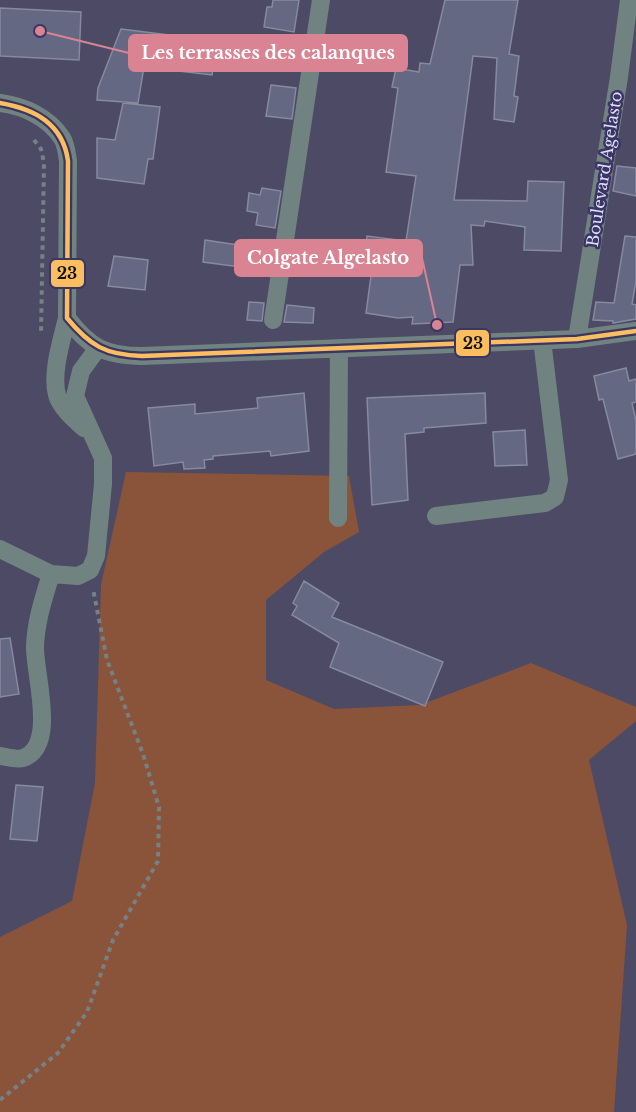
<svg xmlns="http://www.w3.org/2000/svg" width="636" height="1112" font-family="'Libre Baskerville',serif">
	<rect width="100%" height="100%" fill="#4d4a65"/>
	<path fill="#8a543b" d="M126,472L349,476L359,532L324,552L266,600V680L334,709L420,705L531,663L636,707V721L589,760L627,925L614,1112H0V937L72,901L95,783L101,585Z"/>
	<path fill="#646882" stroke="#86899f" stroke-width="1.5" d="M273,0H299L294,32L264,27L267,7H272Z
		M445,0H518L509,54L519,56L514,96L518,97L514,122L494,119L497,58L473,56L454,200L527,201L528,181L564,182L561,251L524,250L525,227L485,221L484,226L471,225L473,265H460L453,322L412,324L413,317L398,318L366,313L373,261L364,260L367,236L406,241L416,176L386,172L398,88L392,87L396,68L419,72L420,63L430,64Z
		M0,8L81,12L79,60L0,56Z
		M121,29L217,41L212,75L144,67L138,103L97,100L98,88Z
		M271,85L296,88L292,119L266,116Z
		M123,103L160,107L153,159H148L144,184L97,178V138L115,140Z
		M617,166L636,168V196L613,191Z
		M262,188L281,191L275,228L256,225L258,213L247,211L249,193L260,195Z
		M625,236L636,237V281L632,304L636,305V319L613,323V321L593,320L596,302L614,303Z
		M205,240L251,247L248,268L203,262Z
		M114,256L148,260L145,290L108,286Z
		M249,302L264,303L262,321L247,320Z
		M287,305L314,308L313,323L284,322Z
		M626,368L629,381L636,379V402L632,403L636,421V454L618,459L603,399L599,400L594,376Z
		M304,393L309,451L271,456L270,451L213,456V459L204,460L205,468L184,469L183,462L154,466L148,408L195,404V414L258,408L257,398Z
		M485,393L486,423L424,428V432L405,434L408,500L372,505L367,398Z
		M525,430L527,465L495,466L493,432Z
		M304,581L339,603L332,617L443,662L425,706L330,667L339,643L292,615L297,606L293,603Z
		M10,638L19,694L0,697V639Z
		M16,785L43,787L37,841L10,839Z"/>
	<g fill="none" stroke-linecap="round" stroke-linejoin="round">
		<path stroke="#768185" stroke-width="4" stroke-dasharray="4.5 4.5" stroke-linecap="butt" d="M34,140L41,149L44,163L41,334
			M0,1100L58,1053L87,1012L113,940L158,861L159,807L143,754L107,660L93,589"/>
		<path stroke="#708380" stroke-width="18" d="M0,103C24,106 48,117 62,138C66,144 67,154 68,161L67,318C89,347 105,356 142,356L577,339L636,331
			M67,318C62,339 51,373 57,395C60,407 75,420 84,428
			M273,320L321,0
			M577,339L619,77L629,0
			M436,516L545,503L555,497L559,480L542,340
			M338,518L339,348
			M0,549L51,574L78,576L90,570L96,556L103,484V458L75,396L81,371L98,348
			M0,756C7,757 17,760 23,758C58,746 34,673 35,646C36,620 44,597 51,574"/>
		<g stroke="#3b3564" stroke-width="9">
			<path id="bus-1" d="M0,103C35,109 63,124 68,161L67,318C90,346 106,355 142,356L577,339L636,331"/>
		</g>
		<use href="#bus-1" stroke="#fabd60" stroke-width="4.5"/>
	</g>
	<g text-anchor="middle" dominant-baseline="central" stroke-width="5" stroke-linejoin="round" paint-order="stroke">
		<g font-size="16" fill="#dfdefb" stroke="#3b3564">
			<text transform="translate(604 169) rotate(-81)">Boulevard Agelasto</text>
		</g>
	</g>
	<path fill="none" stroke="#da8392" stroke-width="2" d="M40 31L129 53M437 325L422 258"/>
	<g fill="#da8392" stroke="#3b3564" stroke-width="2">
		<circle cx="40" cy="31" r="6"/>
		<circle cx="437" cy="325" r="6"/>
	</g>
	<g fill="#da8392" stroke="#da8392" stroke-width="2">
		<rect x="129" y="35" width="278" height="36" rx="6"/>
		<rect x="235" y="240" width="187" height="36" rx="6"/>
	</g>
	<g font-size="18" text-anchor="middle" font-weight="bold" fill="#fff">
		<text x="268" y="59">Les terrasses des calanques</text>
		<text x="328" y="264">Colgate Algelasto</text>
	</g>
	<g stroke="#3b3564" stroke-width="2">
		<rect x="50" y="259" width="35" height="29" rx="6" fill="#fabd60"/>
		<rect x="455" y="329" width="35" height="28" rx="6" fill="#fabd60"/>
	</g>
	<g font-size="16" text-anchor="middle" font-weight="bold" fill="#111">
		<text x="67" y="279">23</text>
		<text x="473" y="349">23</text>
	</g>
</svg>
